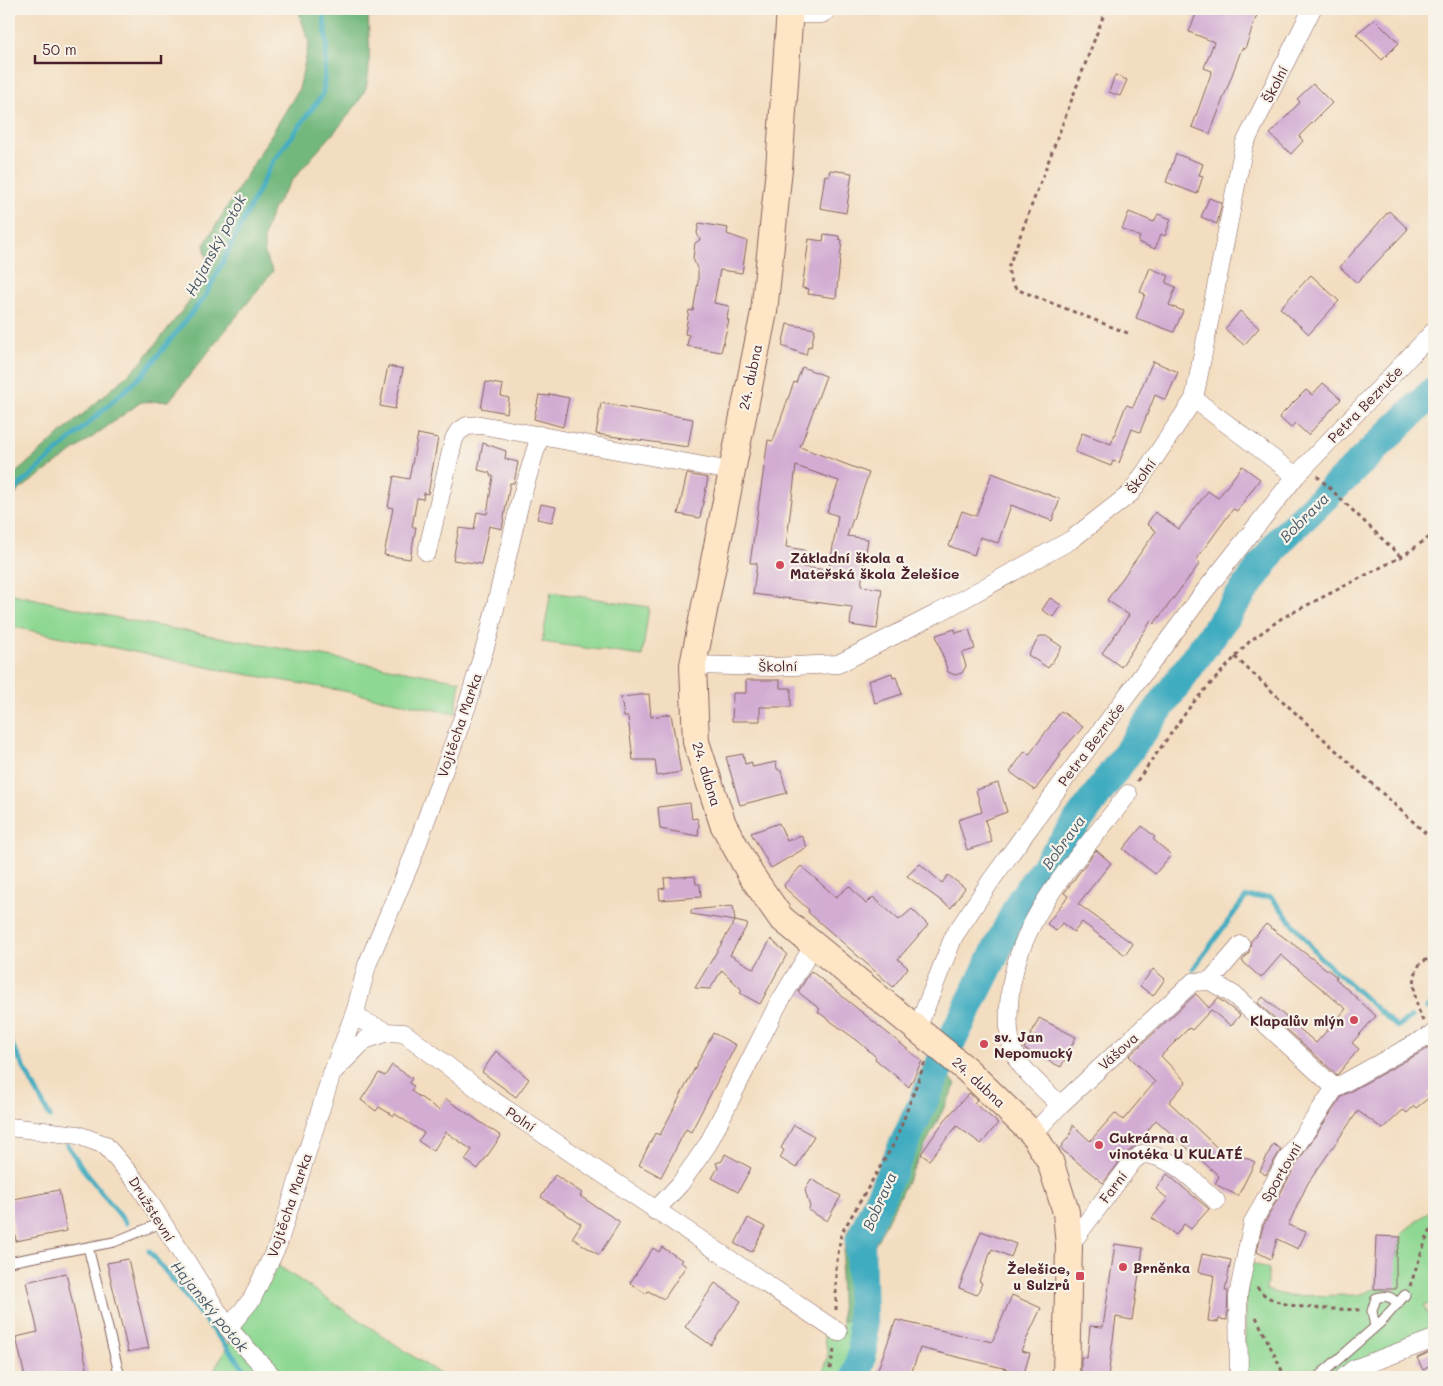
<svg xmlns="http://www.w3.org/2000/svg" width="1443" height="1386" font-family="Mali,sans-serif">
	<rect width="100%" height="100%" fill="#f7f3e8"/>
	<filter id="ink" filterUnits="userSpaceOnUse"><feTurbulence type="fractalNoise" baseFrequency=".02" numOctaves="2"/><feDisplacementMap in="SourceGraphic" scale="10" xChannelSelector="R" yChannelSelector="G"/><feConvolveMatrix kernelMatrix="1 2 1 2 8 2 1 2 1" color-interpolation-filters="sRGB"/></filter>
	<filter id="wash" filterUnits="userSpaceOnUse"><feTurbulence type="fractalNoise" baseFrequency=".0096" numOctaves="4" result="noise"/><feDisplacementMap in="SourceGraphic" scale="20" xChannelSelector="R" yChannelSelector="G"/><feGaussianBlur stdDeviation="1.12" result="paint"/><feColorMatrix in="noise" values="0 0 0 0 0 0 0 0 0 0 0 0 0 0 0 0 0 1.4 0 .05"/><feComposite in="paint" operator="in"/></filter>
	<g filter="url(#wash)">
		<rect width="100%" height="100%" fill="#f3ddc0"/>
		<path fill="#8ed893" stroke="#6c7c5f" d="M551,592L649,607L642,656L542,642Z
			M9,593L136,622L460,681L455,714L344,691L221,670L9,626Z
			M1434,1207V1304L1424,1305L1434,1332L1336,1377H1246L1244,1362L1248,1262L1269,1269L1266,1290L1288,1296L1359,1295L1374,1289H1395V1261L1402,1233Z
			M274,1263L444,1377H213L212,1374Z
			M871,1315L869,1377H822L828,1355L823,1330L842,1332V1321Z"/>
		<path fill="#72b87d" stroke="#5e6c54" d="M298,9H368C368,30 373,74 364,92C339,140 254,198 265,254C266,260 270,265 273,271L169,401L141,402L18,491L9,505V479L140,364L196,293L208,263L204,245L299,89L309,43Z
			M932,1065L956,1084L873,1249L871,1315L842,1321L840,1277L847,1232L882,1174Z"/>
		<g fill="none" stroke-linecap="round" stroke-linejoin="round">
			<path stroke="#40acc0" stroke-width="5" d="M9,495L144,373L206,295L272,163L323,94L327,45L323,9
				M1193,969L1246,897H1271L1319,956L1397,1027L1412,1017
				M1427,1008L1434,1003
				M9,1039L50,1117
				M67,1145L83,1169L126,1223
				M149,1251L251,1377"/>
			<path stroke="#40acc0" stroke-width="30" d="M856,1377L863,1350L860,1241L944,1056L1022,899L1281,539L1434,391"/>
		</g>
		<g id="blocks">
			<path fill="#d2acd3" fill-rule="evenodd" d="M1198,9H1259L1245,49L1242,48L1210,134L1192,127L1212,71L1204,68L1214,42L1189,32Z
				M1375,19L1399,43L1382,60L1356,34Z
				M1115,75L1127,80L1120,96L1109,92Z
				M1313,84L1332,103L1299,136L1303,141L1291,154L1270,134L1300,102L1297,99Z
				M1176,154L1203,164L1199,175L1203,176L1197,194L1166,182Z
				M830,170L852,173L846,213L820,208L825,175L829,176Z
				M1209,198L1222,203L1217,224L1201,217Z
				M1389,211L1408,229L1357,283L1340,267Z
				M1129,212L1154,222L1158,214L1171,219L1165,236L1161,234L1155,249L1138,242L1140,237L1122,229Z
				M699,223L728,228L727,234L747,241L742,273L720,270L714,303L729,306L727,319L729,320L721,352L687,346L689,335L685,334L689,310L693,311L698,282V271L693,258L695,243L700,240L697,233Z
				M824,234L839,236V239L842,240L836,298L808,294L809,289L802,288L809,239L823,241Z
				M1150,268L1169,276L1166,283L1176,287L1169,305L1183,311L1174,332L1136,318L1145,294L1140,292Z
				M1311,275L1339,301L1309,334L1280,308Z
				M1240,311L1259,328L1244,345L1225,329Z
				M787,324L815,329L811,347L808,346L806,355L782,346Z
				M1153,361L1178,372L1166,400L1155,395L1140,432L1132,429L1119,463L1113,461L1111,466L1075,452L1082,433L1111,444L1126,405L1133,407Z
				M388,366L403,369L395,409L380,406Z
				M802,367L826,376L800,447L869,473L847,536L868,539L861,586L882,589L877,629L850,625L852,607L753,594L757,563H750L768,440L773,441L794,382L796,383ZM796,466L839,481L827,512L838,516L829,570L802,567L805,550L786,547Z
				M486,382L503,385L501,396L509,398L507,413L481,408Z
				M1323,383L1341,399L1308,435L1295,423L1291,428L1279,417L1306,390L1312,395Z
				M549,394L569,398L563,427L534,419L539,395L549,396Z
				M601,403L693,419L688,447L596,434Z
				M418,434L438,438L428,494L424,493L423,499L417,498L412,527H416L410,559L384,555L393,508L388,507L394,476L409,479Z
				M483,443L506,451L505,459L518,462L514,483H510L502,529L489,526L481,564L453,560L459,528L474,530L477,512L487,514L493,476H490V473L478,470Z
				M1242,466L1260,479L1237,511L1233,509L1196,560L1200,563L1154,624L1151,621L1121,667L1102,653L1129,615L1107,600L1156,531L1147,524L1155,512L1179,529L1208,491L1218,498Z
				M992,473L1060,499L1052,521L1011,505L998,543L980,537L974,555L949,546L962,511L976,516Z
				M687,474L708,478L700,518L678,514Z
				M541,504L556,507L552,522L537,519Z
				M1050,598L1061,605L1053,617L1042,610Z
				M955,629L956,633L969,629L975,649L962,653L966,666L962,673L955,675L948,672L936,635Z
				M1040,636H1046L1062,647L1048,668L1028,655Z
				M892,673L893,678L896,677L902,694L875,703L868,681Z
				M746,680H780V688H791V707H760V721H732L733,693H746Z
				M649,694L651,717L671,714L681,772L657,776L655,760H633L628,717H624L621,697Z
				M1061,711L1083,727L1059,754L1061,755L1035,790L1010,772L1025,751L1029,755Z
				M743,754L745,764L752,762V767L776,762L777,769L781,771L787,793L740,805L726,757Z
				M998,783L1007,812L985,820L992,842L967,850L958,820L982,812L976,790Z
				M690,803L692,819L697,818L699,825L698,836L660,829L658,807Z
				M779,823L787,841L801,835L807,847L771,868L751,833Z
				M1142,826L1155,837L1153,839L1171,855L1155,874L1123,849Z
				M1096,850L1111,863L1078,904L1133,944L1125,955L1082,922L1074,932L1062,923L1056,931L1047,924L1068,896L1064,893Z
				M920,864L942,883L948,875L965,888L951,908L907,876Z
				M801,866L836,897L849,886L866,904L873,897L899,920L912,909L928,925L898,959L908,968L893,987L808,912L809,910L785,888L784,885Z
				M695,876L696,884H700L701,897L660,900L659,889L665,888L664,878Z
				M733,906L735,921L748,924L730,955L754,969L771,939L787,954L760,1004L740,993L742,990L722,970L710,989L695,988L735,921L691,914V910Z
				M1266,924L1337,977L1335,978L1376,1016L1352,1043L1359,1049L1337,1075L1258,1003L1263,997L1316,1043L1346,1009L1281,955L1261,978L1242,961L1249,952L1251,941Z
				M1153,969L1165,979L1153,996L1140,986Z
				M811,971L922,1061L909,1087L875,1059L876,1057L858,1041L818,1012L820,1009L798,992Z
				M1196,994L1209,1008L1218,998L1240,1015L1231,1026L1211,1010L1192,1030L1189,1028L1161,1056L1186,1082L1169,1102L1228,1158L1231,1151L1255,1162L1238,1196L1215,1184L1219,1176L1156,1120L1136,1145L1125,1155L1103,1183L1060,1148L1070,1135L1073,1125L1090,1141L1115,1113L1123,1120L1155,1082L1129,1056Z
				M1039,1018L1076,1037L1061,1067L1024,1049Z
				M713,1033L736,1045L691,1132L686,1129L661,1177L639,1165L655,1133L660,1135Z
				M1434,1045V1089L1428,1093L1430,1097L1416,1108L1414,1106L1407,1113L1403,1110L1383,1129L1358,1111L1308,1183L1288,1225L1306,1232L1298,1249L1277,1239L1271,1259L1257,1252L1263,1226L1295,1166L1342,1096Z
				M496,1051L529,1079L516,1097L482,1072Z
				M392,1065L412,1078L409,1083L414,1086L411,1091L439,1110L446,1099L501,1136L478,1169L465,1160L472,1150L446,1132L433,1151L418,1141L424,1133L395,1114L394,1116L379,1107L376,1111L361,1100L379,1073L385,1076Z
				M969,1093L977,1100L974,1103L998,1123L981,1144L957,1126L929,1160L921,1154L944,1121Z
				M794,1125L814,1136L796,1168L780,1158L784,1150L781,1148Z
				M1273,1144L1281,1149L1266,1175L1260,1171Z
				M725,1154L751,1168L738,1192L712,1178L718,1168L716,1163L722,1161Z
				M1167,1174L1209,1209L1191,1229L1184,1224L1176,1235L1152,1218L1168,1199L1156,1189Z
				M555,1175L582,1193L580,1196L620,1222L599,1255L572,1238L581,1224L541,1197Z
				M811,1179L841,1196L827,1221L808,1210L810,1207L805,1190Z
				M59,1190L67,1231L16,1241L9,1200Z
				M748,1218L765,1227L752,1252L735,1244Z
				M981,1231L1016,1244L1011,1257L992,1249L979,1281L982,1283L977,1295L959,1288Z
				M1376,1236L1401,1237L1396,1255V1289H1374Z
				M1115,1244L1143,1248L1132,1320L1116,1317L1108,1377H1081V1357L1087,1358L1090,1326L1103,1327Z
				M662,1247L682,1260L680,1262L686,1266L664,1299L648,1291L646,1294L630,1283L653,1248L659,1252Z
				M1202,1254L1231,1260L1225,1291H1228L1227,1320L1219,1319L1218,1322L1208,1321L1214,1275L1198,1272Z
				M128,1259L149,1348L128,1352L107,1263Z
				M66,1273L89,1377H25L16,1337L38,1332L26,1282Z
				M715,1283L741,1301L711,1345L685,1327Z
				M1012,1295L1041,1308L1021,1351L1030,1353L1024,1373L920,1348L910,1377H875L896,1320L992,1342Z
				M1434,1350V1364L1423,1370L1417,1358Z"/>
		</g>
	</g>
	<g filter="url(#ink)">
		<use href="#blocks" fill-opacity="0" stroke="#85625f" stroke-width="1"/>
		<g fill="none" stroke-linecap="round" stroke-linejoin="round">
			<g stroke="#85625f" stroke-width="11">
				<path id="lane" d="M88,1247L120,1377
					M9,1262L114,1242L161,1223
					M1375,1327L1372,1311L1376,1298C1386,1295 1391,1296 1398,1304
					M1318,1377L1382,1321L1405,1295"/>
			</g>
			<g stroke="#85625f" stroke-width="19">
				<path id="street" d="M789,14H822L829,9
					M1194,399L1296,476
					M540,435L520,502L489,634L468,703L412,859L367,965L356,1009L359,1019L387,1032L404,1033L494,1101L838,1332
					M427,552L454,439L458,432L467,426L481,425L731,471
					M693,665L772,667L838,664L938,613L1071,540L1131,493L1194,399L1244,145L1312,9
					M1210,981L1241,945
					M917,1029L954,936L992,879L1076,764L1204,592L1296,476L1434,331
					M334,1068L356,1009
					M1060,1105C1049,1094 1021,1069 1016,1057C1008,1040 1008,1024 1009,1005C1013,920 1079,858 1128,794
					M9,1127L78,1135L105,1145L139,1185L228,1328L273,1377
					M1033,1134L1060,1105L1193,982L1210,981L1234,995L1335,1088
					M655,1211L680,1184L708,1144L776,1008L813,946
					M1069,1246L1133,1161L1142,1154C1172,1155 1195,1182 1216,1201
					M228,1328L252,1299L278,1244L332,1073L365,1040L387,1032
					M1239,1377L1238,1296L1246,1255L1253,1222L1286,1161L1335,1088L1434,1033
					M1344,1377L1354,1369L1434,1339"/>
			</g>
			<g stroke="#85625f" stroke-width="28">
				<path id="secondary" d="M790,9L779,169L764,312L693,665L696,742L723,824L751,875L781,918L967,1070L1033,1134L1050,1161L1066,1212L1069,1246L1066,1377"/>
			</g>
			<path stroke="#85625f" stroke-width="3" stroke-dasharray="4 4" stroke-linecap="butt" d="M1106,9L1008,268L1010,279L1016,289L1130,334
				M1317,476L1401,557
				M1235,657L1434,841
				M1137,781L1192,704L1250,641L1282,618L1401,557L1434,534
				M1423,1021C1416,1006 1409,980 1420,964C1423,960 1430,959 1434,957
				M1410,1286L1427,1237L1434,1225
				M1257,1287C1273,1312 1332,1308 1360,1310
				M836,1310V1268L841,1234L896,1140L925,1062
				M1256,1317L1285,1377
				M828,1377L835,1346"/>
			<use href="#lane" stroke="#fff" stroke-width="9"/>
			<use href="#street" stroke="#fff" stroke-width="18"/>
			<use href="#secondary" stroke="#fde5c5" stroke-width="26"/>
		</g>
	</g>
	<g fill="#d1495b" stroke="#f7f3e8" stroke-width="2">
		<circle cx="780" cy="565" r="5"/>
		<circle cx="1354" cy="1020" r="5"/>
		<circle cx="984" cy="1044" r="5"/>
		<circle cx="1099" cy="1145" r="5"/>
		<circle cx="1123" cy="1267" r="5"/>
		<rect x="1075" y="1271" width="10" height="10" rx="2.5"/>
	</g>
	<g text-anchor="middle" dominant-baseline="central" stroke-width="4.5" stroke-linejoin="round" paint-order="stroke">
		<g font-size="14" fill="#4a1f2b" stroke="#f7f3e8">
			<text transform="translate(1275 84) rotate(-63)">Školní</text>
			<text transform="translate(750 377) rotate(-78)">24. dubna</text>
			<text transform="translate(1365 404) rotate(-46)">Petra Bezruče</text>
			<text transform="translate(1141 476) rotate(-54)">Školní</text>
			<text transform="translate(778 666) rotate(-1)">Školní</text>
			<text transform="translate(459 725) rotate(-71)">Vojtěcha Marka</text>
			<text transform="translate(1091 744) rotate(-53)">Petra Bezruče</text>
			<text transform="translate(707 774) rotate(73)">24. dubna</text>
			<text transform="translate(1118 1051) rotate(-42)">Vášova</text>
			<text transform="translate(979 1082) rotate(43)">24. dubna</text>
			<text transform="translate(521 1119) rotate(34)">Polní</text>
			<text transform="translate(1281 1172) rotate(-60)">Sportovní</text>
			<text transform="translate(1113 1187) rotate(-53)">Farní</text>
			<text transform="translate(289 1205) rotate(-71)">Vojtěcha Marka</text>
			<text transform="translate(152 1209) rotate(58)">Družstevní</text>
		</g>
		<g font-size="14" font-weight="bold" fill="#4a1f2b" stroke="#f7f3e8" text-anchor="start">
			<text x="790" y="557">Základní škola a<tspan x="790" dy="16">Mateřská škola Želešice</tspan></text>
			<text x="1344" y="1020" text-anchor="end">Klapalův mlýn</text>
			<text x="994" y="1036">sv. Jan<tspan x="994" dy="16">Nepomucký</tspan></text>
			<text x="1109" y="1137">Cukrárna a<tspan x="1109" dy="16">vinotéka U KULATÉ</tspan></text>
			<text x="1133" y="1267">Brněnka</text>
			<text x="1070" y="1268" text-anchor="end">Želešice,<tspan x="1070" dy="16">u Sulzrů</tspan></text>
		</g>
		<g font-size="15" font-style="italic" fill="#465767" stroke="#f7f3e8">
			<text transform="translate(215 245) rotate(-62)">Hajanský potok</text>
			<text transform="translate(1304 517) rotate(-45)">Bobrava</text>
			<text transform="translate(1063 842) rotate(-54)">Bobrava</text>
			<text transform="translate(879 1201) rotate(-66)">Bobrava</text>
			<text transform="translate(210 1306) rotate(51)">Hajanský potok</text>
		</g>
	</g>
	<rect width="1443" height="1386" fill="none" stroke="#f7f3e8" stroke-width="30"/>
	<path d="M35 55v8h126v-8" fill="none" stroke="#4a1f2b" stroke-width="2.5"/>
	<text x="42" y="55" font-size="15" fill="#4a1f2b" stroke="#f7f3e8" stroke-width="4" paint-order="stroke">50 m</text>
</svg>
